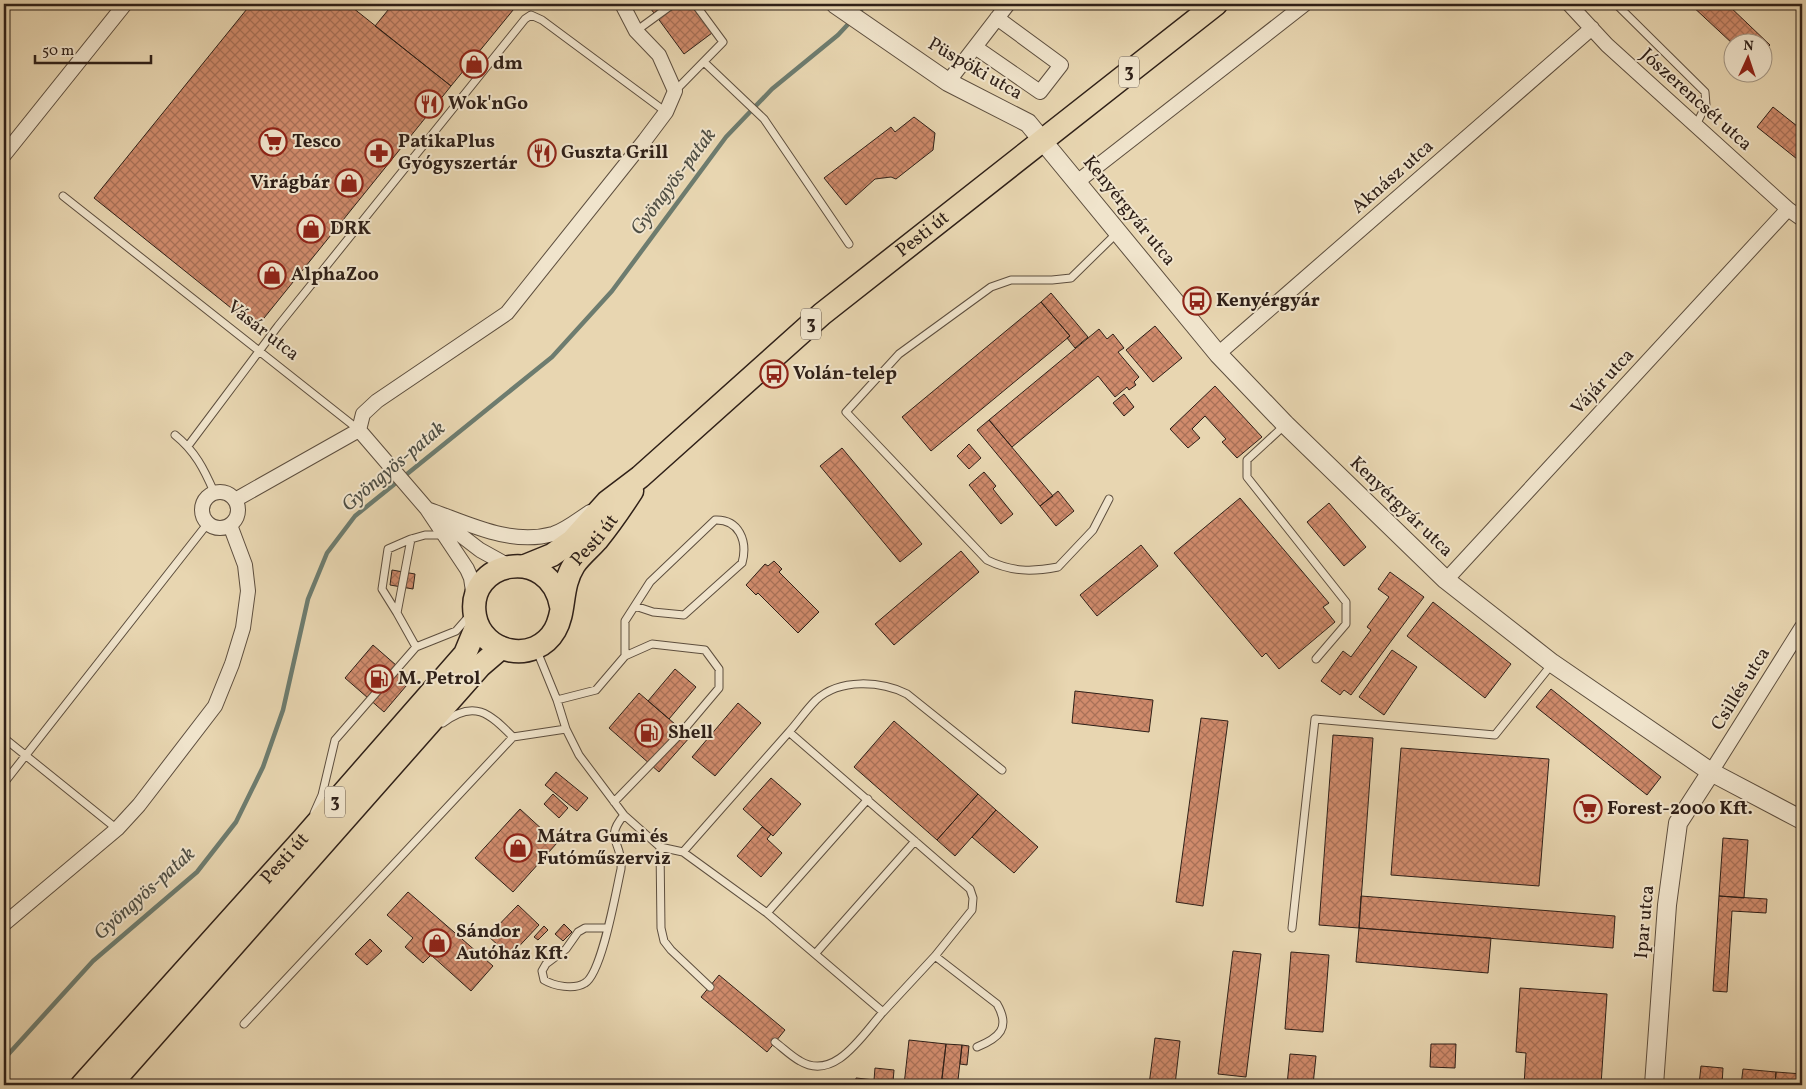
<svg xmlns="http://www.w3.org/2000/svg" width="1806" height="1089" font-family="Vollkorn,serif">
	<defs>
		<pattern id="building-cross-hatch" width="8" height="8" patternUnits="userSpaceOnUse" patternTransform="scale(1.25)"><rect width="8" height="8" fill="#d08b6c"/><path d="M0 0l8 8M0 8l8-8" fill="none" stroke="#a97158"/></pattern>
	</defs>
	<rect width="100%" height="100%" fill="#e8d6b1"/>
	<filter id="stains"><feTurbulence type="fractalNoise" baseFrequency=".004" numOctaves="4"/><feColorMatrix values="0 0 0 0 .2 0 0 0 0 .09 0 0 0 0 .02 0 0 0 .5 -.17"/></filter>
	<radialGradient id="worn" r=".72"><stop offset=".6" stop-color="#630" stop-opacity="0"/><stop offset="1" stop-color="#630" stop-opacity=".3"/></radialGradient>
	<g fill="none" stroke-linecap="round" stroke-linejoin="round">
		<path stroke="#6d7c6f" stroke-width="4.5" d="M857,14L866,4
			M4,1059L93,961L197,872L236,822L263,767L283,710L308,599L327,553L355,516L552,357L612,291L726,137L772,89L838,35L852,20"/>
	</g>
	<path fill="url(#building-cross-hatch)" stroke="#2f2018" d="M251,4H348L451,86L256,328L94,198Z
		M393,4H518L451,86L375,26Z
		M647,4H666L654,13Z
		M666,4H690L712,33L684,54L654,13Z
		M1690,4H1727L1770,45L1764,51V42H1734V45Z
		M1773,107L1802,130V163L1757,127Z
		M914,117L935,133L933,150L896,179L891,177L875,179L846,205L824,178L891,127L895,132Z
		M1051,293L1088,337L1075,348L1067,338L1070,336L1041,302Z
		M1041,302L1070,336L931,451L902,417Z
		M1155,326L1182,358L1153,382L1126,350Z
		M1099,329L1107,339L1113,334L1124,348L1118,352L1139,377L1134,382L1136,385L1129,390L1127,387L1115,397L1098,376L1012,447L989,420Z
		M1215,386L1262,437L1237,458L1222,442L1226,439L1205,416L1192,429L1200,438L1188,448L1170,429Z
		M1124,394L1134,407L1124,416L1113,403Z
		M989,420L1053,496L1040,506L977,430Z
		M969,444L981,458L969,469L957,456Z
		M842,448L922,544L900,562L820,466Z
		M984,472L996,486L993,489L1013,514L1001,524L969,485Z
		M1058,491L1074,511L1056,526L1040,506Z
		M1240,498L1329,603L1323,607L1335,622L1279,669L1266,653L1262,657L1174,553Z
		M1329,503L1366,547L1344,566L1307,522Z
		M1141,545L1158,566L1097,616L1080,595Z
		M961,551L979,572L894,645L875,624Z
		M774,561L782,569L779,572L819,612L798,633L758,593L756,595L746,585L765,564L768,566Z
		M392,570L415,574L413,589L390,585Z
		M1390,572L1424,597L1351,695L1344,690L1340,695L1321,681L1343,651L1351,657L1371,630L1367,627L1389,597L1378,589Z
		M1433,602L1511,664L1485,698L1407,636Z
		M373,645L412,679L384,712L345,678Z
		M1392,650L1417,667L1384,715L1359,697Z
		M675,669L696,687L669,719L648,701Z
		M1551,689L1661,777L1647,795L1536,707Z
		M1075,691L1153,700L1149,732L1072,723Z
		M639,693L690,737L659,772L609,728Z
		M738,703L761,723L715,776L692,757Z
		M1201,718L1228,721L1203,906L1176,902Z
		M894,721L978,794L937,840L854,767Z
		M1333,735L1373,738L1359,928L1319,925Z
		M1401,748L1549,759L1539,886L1391,875Z
		M556,772L588,798L577,811L545,785Z
		M771,778L801,804L773,836L743,809Z
		M553,794L568,808L559,818L544,804Z
		M978,794L996,810L955,856L937,840Z
		M520,809L557,843L513,892L475,858Z
		M996,810L1038,847L1014,873L972,837Z
		M762,827L771,834L767,839L782,853L761,877L737,856Z
		M1723,838L1748,840L1744,898L1719,896Z
		M408,892L493,966L471,991L431,955L423,963L405,947L413,938L387,915Z
		M1361,896L1615,916L1613,948L1359,928Z
		M1719,896L1767,899L1766,913L1732,911L1727,992L1713,991Z
		M518,905L539,925L510,956L488,936Z
		M564,924L572,932L563,941L555,934Z
		M544,926L548,930L538,940L534,937Z
		M1359,928L1491,938L1488,973L1356,962Z
		M370,939L382,951L367,965L355,954Z
		M1233,951L1261,954L1246,1077L1218,1074Z
		M1291,952L1329,955L1323,1032L1285,1029Z
		M719,975L785,1030L767,1052L701,997Z
		M1520,988L1607,994L1601,1085H1524L1526,1053L1516,1052Z
		M1155,1038L1180,1041L1175,1085H1149Z
		M909,1040L946,1044L941,1085H904Z
		M946,1044L962,1045L958,1080L942,1079Z
		M1431,1044H1456L1455,1068L1430,1067Z
		M962,1045L969,1046L967,1065L960,1064Z
		M1290,1054L1316,1056L1313,1085H1287Z
		M1701,1066L1723,1068L1722,1085H1699Z
		M875,1068L894,1070L893,1082L874,1080Z
		M1743,1069L1776,1072L1775,1085H1741Z
		M1776,1072L1802,1074V1085H1775Z
		M856,1078L904,1083V1085H855Z"/>
	<g fill="none" stroke-linecap="round" stroke-linejoin="round">
		<g stroke="#5d4e3e" stroke-width="9">
			<path id="service" d="M1616,4L1705,92L1706,105L1696,125
				M1573,9L1592,4
				M636,31L673,4
				M704,62L764,119L849,244
				M675,91L723,42L695,4
				M63,196L359,430
				M1285,425L1247,460V477L1346,602V624L1316,659
				M175,435C195,451 204,469 214,492
				M188,446L278,326L525,19L531,15L542,20L666,112
				M1109,499L1093,530L1058,567C1032,572 1012,572 987,560L846,412L899,354L991,287L1011,280H1052L1071,278L1118,232
				M397,613L382,589L388,549L411,539
				M416,647L397,613L411,539L425,535H443
				M537,651L557,700L566,729L579,755L624,815L660,847L683,852L767,913L883,1012L935,956L972,910L973,898L970,889L789,732L683,852
				M625,656V621L650,582L715,520C739,519 748,541 742,563L684,615L653,612L635,606
				M557,700L596,690L625,656L652,644L705,650L719,669V688L681,733L614,802
				M443,723C474,699 489,713 513,737
				M789,732C798,722 806,710 816,700C840,678 881,681 907,694L1002,770
				M4,738L117,829
				M4,783L208,523
				M314,813L322,795L335,740L416,647L456,631L470,615
				M660,847L661,928L664,941L671,950L710,987
				M767,913L868,799
				M607,928H585L578,932L566,949L546,964L542,971L544,980C554,986 574,990 585,983C602,973 616,891 621,869C623,841 603,840 624,815
				M1292,928L1315,719L1495,735L1552,664
				M815,954L915,841
				M935,956L997,1004C1011,1028 999,1038 977,1047
				M244,1024L513,737L566,729
				M775,1042C783,1048 791,1056 800,1061C835,1082 863,1034 883,1012"/>
		</g>
		<g stroke="#5d4e3e" stroke-width="16">
			<path id="minor" d="M1569,4L1607,45L1788,209L1802,219
				M975,47L1040,92L1061,65L997,18
				M948,82L1008,4
				M4,155L125,4
				M1077,182L1305,4
				M1218,354L1592,28
				M359,430L427,509L467,569L471,578L474,598
				M202 510a18 18 0 1 1 36 0a18 18 0 1 1-36 0Z
				M235,500L359,430L363,414L377,401L507,313L645,140L666,112L675,91L659,55L636,31L622,4
				M427,509C467,523 510,546 553,534C566,530 579,519 590,512
				M437,517L480,550L509,566
				M1446,580L1788,209
				M1711,772L1802,627
				M4,924L117,829L139,805L215,706L232,664L243,628L248,591L245,565L230,525"/>
		</g>
		<g stroke="#5d4e3e" stroke-width="20">
			<path id="tertiary" d="M835,4L948,82L1028,123L1218,354L1285,424L1446,580L1552,663L1711,772L1802,820
				M1654,1085L1667,905L1678,823L1711,772"/>
		</g>
		<g stroke="#2f2018" stroke-width="25">
			<g id="primary">
				<path id="s1" d="M525,566L552,555L572,541L607,502L640,477L822,314L1216,4"/>
				<path id="s2" d="M561,606C550,544 465,560 475,616C482,654 535,665 555,630C566,611 560,587 574,565C580,556 590,548 597,540C610,524 621,508 632,491"/>
				<path id="s3" d="M82,1085L303,839L465,654L477,625"/>
				<path d="M110,1085L480,666L501,648"/>
			</g>
		</g>
		<use href="#service" stroke="#f0e4cc" stroke-width="7"/>
		<use href="#minor" stroke="#f0e4cc" stroke-width="14"/>
		<use href="#tertiary" stroke="#f0e4cc" stroke-width="18"/>
		<use href="#primary" stroke="#e8d6b1" stroke-width="22"/>
	</g>
	<defs>
		<g id="shop-ring" transform="scale(1.4375)"><circle r="9.5" fill="#f0e4cc" stroke="#8f2418" stroke-width="1.5"/><path d="M-5-2.5h2.3a2.7 3.5 0 0 1 5.4 0H5L5.5 6h-11ZM-1.5-2.5h3a1.5 2.3 0 0 0-3 0Z" fill="#8f2418"/></g>
		<g id="restaurant-ring" transform="scale(1.4375)"><circle r="9.5" fill="#f0e4cc" stroke="#8f2418" stroke-width="1.5"/><path d="M-5-6h1v4h1v-4h1v4h1v-4h1v5L-1.5 .5V6h-2V.5L-5-1ZM5-6V6H3V1.5H1.5Q1.5-4 5-6Z" fill="#8f2418"/></g>
		<g id="supermarket-ring" transform="scale(1.4375)"><circle r="9.5" fill="#f0e4cc" stroke="#8f2418" stroke-width="1.5"/><path d="M-6-5.5h2.5l.6 2H6L4.5 2H-2.5L-4.4-4H-6ZM-1.5 3.2a1.3 1.3 0 1 0 .1 0ZM3 3.2a1.3 1.3 0 1 0 .1 0Z" fill="#8f2418"/></g>
		<g id="pharmacy-ring" transform="scale(1.4375)"><circle r="9.5" fill="#f0e4cc" stroke="#8f2418" stroke-width="1.5"/><path d="M-2-6h4v4h4v4h-4v4h-4v-4h-4v-4h4Z" fill="#8f2418"/></g>
		<g id="bus-ring" transform="scale(1.4375)"><circle r="9.5" fill="#f0e4cc" stroke="#8f2418" stroke-width="1.5"/><path d="M-5-6H5V4H4V6H2V4H-2V6H-4V4H-5ZM-3.5-4V0h7V-4ZM-3.5 1.2v1.5H-2V1.2ZM2 1.2v1.5H3.5V1.2Z" fill="#8f2418"/></g>
		<g id="fuel-ring" transform="scale(1.4375)"><circle r="9.5" fill="#f0e4cc" stroke="#8f2418" stroke-width="1.5"/><path d="M-5.5-6h7V0h2V4h1.3V-2.5L3-4.5l.8-.8L6-3V5H2.5V1h-1V6h-7ZM-4.2-4.7v3.2H.2V-4.7Z" fill="#8f2418"/></g>
	</defs>
	<g fill-rule="evenodd">
		<use href="#shop-ring" x="474" y="64"/>
		<use href="#restaurant-ring" x="429" y="104"/>
		<use href="#supermarket-ring" x="273" y="142"/>
		<use href="#pharmacy-ring" x="379" y="153"/>
		<use href="#restaurant-ring" x="542" y="153"/>
		<use href="#shop-ring" x="349" y="183"/>
		<use href="#shop-ring" x="311" y="229"/>
		<use href="#shop-ring" x="272" y="275"/>
		<use href="#bus-ring" x="1197" y="301"/>
		<use href="#bus-ring" x="774" y="374"/>
		<use href="#fuel-ring" x="379" y="679"/>
		<use href="#fuel-ring" x="649" y="733"/>
		<use href="#supermarket-ring" x="1588" y="809"/>
		<use href="#shop-ring" x="518" y="848"/>
		<use href="#shop-ring" x="437" y="943"/>
	</g>
	<g text-anchor="middle" dominant-baseline="central" stroke-width="4" stroke-linejoin="round" paint-order="stroke">
		<g fill="#f0e4cc" stroke="#695b4e" stroke-width="1">
			<rect x="1119" y="56.5" width="20" height="31" rx="4"/>
			<rect x="801" y="308.5" width="20" height="31" rx="4"/>
			<rect x="325" y="786.5" width="20" height="31" rx="4"/>
		</g>
		<g font-size="18" font-weight="bold" fill="#2f2018">
			<text x="1129" y="72">3</text>
			<text x="811" y="324">3</text>
			<text x="335" y="802">3</text>
		</g>
		<g font-size="19" font-weight="bold" fill="#2f2018" stroke="#f0e4cc" text-anchor="start">
			<text x="493" y="64">dm</text>
			<text x="448" y="104">Wok'nGo</text>
			<text x="292" y="142">Tesco</text>
			<text x="398" y="142">PatikaPlus<tspan x="398" dy="22">Gyógyszertár</tspan></text>
			<text x="561" y="153">Guszta Grill</text>
			<text x="330" y="183" text-anchor="end">Virágbár</text>
			<text x="330" y="229">DRK</text>
			<text x="291" y="275">AlphaZoo</text>
			<text x="1216" y="301">Kenyérgyár</text>
			<text x="793" y="374">Volán-telep</text>
			<text x="398" y="679">M. Petrol</text>
			<text x="668" y="733">Shell</text>
			<text x="1607" y="809">Forest-2000 Kft.</text>
			<text x="537" y="837">Mátra Gumi és<tspan x="537" dy="22">Futóműszerviz</tspan></text>
			<text x="456" y="932">Sándor<tspan x="456" dy="22">Autóház Kft.</tspan></text>
		</g>
		<g font-size="19" fill="#2f2018" stroke="#f0e4cc">
			<text transform="translate(975 69) rotate(30)">Püspöki utca</text>
			<text transform="translate(1696 100) rotate(42)">Jószerencsét utca</text>
			<text transform="translate(1393 177) rotate(-41)">Aknász utca</text>
			<text transform="translate(1129 211) rotate(51)">Kenyérgyár utca</text>
			<text stroke="none"><textPath href="#s1" startOffset="520">Pesti út</textPath></text>
			<text transform="translate(263 331) rotate(38)">Vásár utca</text>
			<text transform="translate(1603 382) rotate(-47)">Vájár utca</text>
			<text transform="translate(1401 507) rotate(44)">Kenyérgyár utca</text>
			<text stroke="none"><textPath href="#s2" startOffset="345">Pesti út</textPath></text>
			<text transform="translate(1741 689) rotate(-58)">Csillés utca</text>
			<text stroke="none"><textPath href="#s3" startOffset="304">Pesti út</textPath></text>
			<text transform="translate(1645 922) rotate(-85)">Ipar utca</text>
		</g>
		<g font-size="20" font-style="italic" fill="#4e4e44" stroke="#f0e4cc">
			<text transform="translate(674 182) rotate(-53)">Gyöngyös-patak</text>
			<text transform="translate(394 467) rotate(-40)">Gyöngyös-patak</text>
			<text transform="translate(145 894) rotate(-42)">Gyöngyös-patak</text>
		</g>
	</g>
	<rect width="1806" height="1089" fill="none" stroke="#e8d6b1" stroke-width="20"/>
	<rect x="5" y="5" width="1796" height="1079" fill="none" stroke="#2f2018" stroke-width="2.5"/>
	<rect x="10" y="10" width="1786" height="1069" fill="none" stroke="#2f2018"/>
	<g transform="translate(1748 58) rotate(3)"><circle r="24" fill="#f0e4cc" stroke="#a39684"/>
	<path d="M0-4L9 19L0 12L-9 19Z" fill="#8f2418"/>
	<text y="-8" font-size="14" font-weight="bold" text-anchor="middle" fill="#2f2018">N</text>
	</g>
	<path d="M35 55v8h116v-8" fill="none" stroke="#2f2018" stroke-width="2.5"/>
	<text x="42" y="55" font-size="15" fill="#2f2018" stroke="#f0e4cc" stroke-width="4" paint-order="stroke">50 m</text>
	<rect width="100%" height="100%" filter="url(#stains)"/>
	<rect width="100%" height="100%" fill="url(#worn)"/>
</svg>
